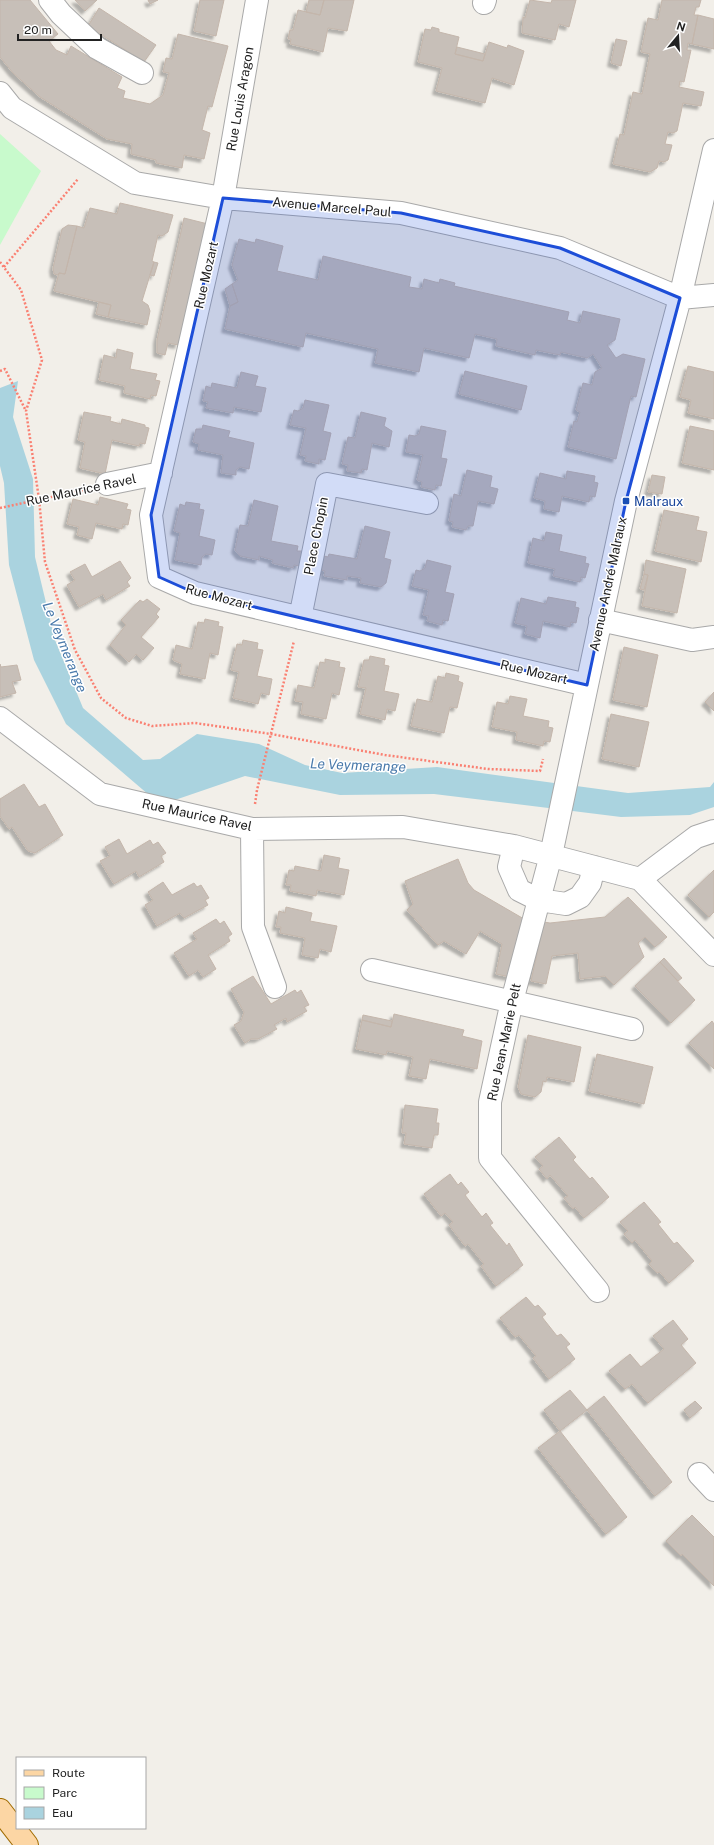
<svg xmlns="http://www.w3.org/2000/svg" width="714" height="1845" font-family="'Public Sans',sans-serif">
	<defs>
		<filter id="shadow"><feDropShadow dx="-3.5" dy="3.5" stdDeviation="1" flood-color="#0004"/></filter>
	</defs>
	<rect width="100%" height="100%" fill="#f2efe9"/>
	<path fill="#c8facc" d="M0,134L41,171L0,245Z"/>
	<path fill="#aad3df" d="M18,381L13,417L33,479L35,557L55,640L83,708L143,760L160,759L197,734L259,744L305,765L342,773L437,767L628,793L710,787L714,782V807L690,815L621,817L434,794L340,795L245,776L172,801H156L66,724L34,660L9,565L4,483L0,466V388Z"/>
	<path fill="#c7bfb8" stroke="#c4b6ab" filter="url(#shadow)" d="M0,0H30L58,34L49,41L56,50L67,55L71,46L122,77L117,88L125,91L123,98L150,104L163,95L169,73L163,72L166,58L172,59L178,34L228,46L212,107L208,106L202,130L210,133L204,159L184,155L182,168L156,163V160L131,154L132,144L107,139L40,97L13,73L0,57Z
		M75,0H97L85,11Z
		M148,0H158L150,4Z
		M200,0H224L216,36L194,31Z
		M309,0H324L320,15L306,12Z
		M354,0L347,31L328,28L323,52L290,44L291,39H288L290,30H293L298,10L320,15L324,0Z
		M530,0L551,3L552,0H576L569,27L559,24L555,40L522,33L523,17L525,18Z
		M662,0H701L699,7H696L694,15H698L692,44L688,43L687,50H691L684,82L680,81L679,87L704,92L701,106L683,103L677,131L673,133L668,132L665,144L672,145L668,160L664,162L659,161L657,168L650,172L613,164L620,134L624,135L633,92L642,94L650,54L641,52L648,18L658,20Z
		M99,8L156,45L144,62L88,26Z
		M698,15L714,19V49L692,44Z
		M432,27L439,29V32L459,37L455,54L483,61L489,42L507,48L508,45L524,51L514,85L492,78L485,103L436,91L442,68L418,62L425,29L431,30Z
		M616,39L627,41L621,66L611,63Z
		M457,47L485,54L483,61L455,54Z
		M120,203L173,215L168,232L162,236L158,235L152,261L154,262L142,301L148,305L150,311L147,325L108,317L111,305L54,291L59,273L65,274L77,226L84,228L90,208L117,214Z
		M184,218L208,224L178,345L168,343L165,355L157,353V340Z
		M68,225L77,226L65,274L59,273L58,275L54,274L53,268L62,229Z
		M239,239L255,243L256,239L283,246L277,271L318,280L323,256L411,277L409,287L416,288L422,289L424,279L439,283L440,279L455,283L454,286L569,312L567,320L580,323L583,311L620,319L615,340L607,345L616,358L623,354L645,359L636,397L631,396L616,459L568,447L574,421L577,422L580,412L576,410L583,383L592,385L595,372L602,368L593,354L587,358L561,352L560,355L536,350L535,355L496,346L497,339L475,334L469,358L424,348L419,372L375,363L378,349L306,333L303,347L225,329L230,306L238,302L232,284L238,280L232,265Z
		M154,262L158,263L154,276L150,275Z
		M232,284L238,302L230,306L225,289Z
		M99,302L111,305L108,317L96,314Z
		M117,349L133,353L130,369L157,374L155,380L160,381L156,396L151,395L150,399L124,393L125,386L99,380L104,355L116,358Z
		M688,366L714,372V419L688,413L691,400L680,397Z
		M465,371L527,386L521,410L459,394Z
		M241,372L258,376L255,386L266,388L261,412L234,407L233,413L206,408L208,402L203,401L206,386L211,388L212,383L237,388Z
		M305,400L329,405L323,431L331,433L325,460L319,459V464L305,461L306,456L300,455L306,428L290,425L294,410L298,411L303,408Z
		M84,412L111,417L110,421L121,424L122,419L145,425V427L149,428L145,444L140,443L139,446L112,440L105,474L80,468L85,442L78,440Z
		M361,412L386,418L384,426L392,431L389,447L372,443L367,470L362,469L361,473L347,471L348,465L342,464L348,437L355,438Z
		M203,425L230,431L228,437L254,443L249,469L240,467L236,470V475L221,473L223,455L198,450L199,444L193,442L196,429H202Z
		M421,426L446,431L441,458L447,459L441,486L436,485L435,490L421,487L422,482L417,480L423,455L406,452L409,435L415,436L419,434Z
		M690,426L714,431V470L682,463Z
		M467,470L492,476L490,487L498,489L494,504L478,501L473,526H468L466,530L452,527L453,522L449,521L454,494L461,496Z
		M567,471L595,476L594,482L598,483L595,497L590,496L589,502L562,496L559,512L544,509L545,501L534,498L540,473L566,479Z
		M652,475L665,477L662,494L648,492Z
		M100,497L128,504L126,509L131,510L128,525L123,524L122,529L96,523L92,539L77,535L79,527L67,524L73,499L98,505Z
		M254,500L278,506L271,541L298,546L297,551H303L299,566L294,565L293,568L272,563L273,560L259,556V560L240,556L235,550L240,525L248,526Z
		M186,502L200,504L199,509L204,510L199,536L215,540L212,555L206,554L202,557L201,565L175,560L180,533L174,531L180,504L185,506Z
		M664,510L699,517L696,530L707,532L701,562L655,551Z
		M365,526L390,532L384,558L391,560L386,583L381,587L360,583L361,578L347,576V580L324,576L325,571L321,570L324,556L328,557L329,554L357,559Z
		M546,532L562,535L559,551L586,557L585,563L589,564L585,578L581,577L580,582L553,576L555,569L528,563L533,538L544,541Z
		M427,560L451,566L445,592L454,594L448,621L443,620L442,625L427,621L429,616L423,615L429,590L412,586L416,570L420,571L425,568Z
		M646,560L686,569L677,613L642,606L648,575L644,574Z
		M120,561L131,578L127,582L130,586L106,600L103,594L79,607L67,585L75,580L70,572L85,564L92,577Z
		M644,574L648,575L644,590L640,589Z
		M548,597L576,602L575,607L579,608L576,623L571,622L570,627L543,621L540,638L525,634L527,626L515,623L521,598L546,604Z
		M147,599L160,609L156,614L159,617L141,637L154,648L143,660L136,654L129,662L110,645L126,625L121,620L140,600L143,602Z
		M205,619L219,622L218,626L223,627L218,655L210,653L205,679L180,674L182,664L173,660L176,645L192,649L198,622L204,623Z
		M243,640L258,643L257,649L263,650L257,676L272,679L269,695L261,693L258,704L233,698L239,672L231,670L237,644L242,645Z
		M624,647L658,655L647,707L613,700Z
		M370,656L385,659L384,665L389,666L384,691L399,694L395,711L387,709L385,720L360,714L366,688L358,687L364,660H369Z
		M325,659L340,662L339,667L345,668L339,695L332,693L326,719L301,714L303,702L295,701L298,685L314,688L320,662L325,663Z
		M0,664L1,667L17,665L21,680L12,682L16,693L0,697Z
		M446,673L459,676L458,681L463,683L457,708L450,707L444,733L411,726L417,699L432,702L438,676L445,678Z
		M714,692V711L705,702Z
		M510,696L527,699L523,716L549,721L548,727L553,728L550,742L544,741L543,746L516,740L517,732L492,727L497,702L508,704Z
		M611,714L649,722L639,767L602,759Z
		M24,784L39,807L45,804L63,835L35,853L28,851L12,827L9,829L0,816V799Z
		M119,839L127,854L150,840L153,845L158,842L166,853L161,856L164,862L139,877L136,871L114,884L100,861L110,856L105,847Z
		M324,855L340,858L338,868L349,870L344,895L317,890L316,896L290,891L291,885H286L289,870L294,871L295,866L321,871Z
		M458,859L468,883L474,890L524,919L510,977L496,974L502,944L480,931L466,954L444,941L438,945L407,910L413,904L405,881Z
		M714,870V912L709,917L688,895Z
		M163,882L172,895L194,883L197,887L201,885L209,898L205,900L208,905L184,918L180,913L157,926L145,905L153,900L148,892Z
		M628,897L667,937L655,947L645,937L638,943L644,957L614,985L605,976L580,979L578,953L552,956L546,984L531,981L544,922L550,923L605,917Z
		M286,907L312,913L310,921L337,926L331,952L320,949L318,958L302,955L305,938L280,933L281,927H276L279,911L285,913Z
		M216,919L220,924L224,921L232,934L228,937L230,941L208,955L216,969L203,977L198,970L189,976L174,953L197,939L193,933Z
		M664,958L682,978L678,981L660,962Z
		M660,962L695,1000L671,1023L635,986Z
		M253,976L271,1004L295,990L297,993L301,990L309,1005L304,1007L307,1011L287,1022L286,1018L274,1025L277,1029L258,1039H251L245,1043L234,1025L241,1021L244,1012L231,989Z
		M394,1014L464,1030L462,1036L482,1041L477,1069L430,1059L426,1079L409,1076L413,1057L387,1051L386,1055L356,1049L362,1020L391,1027Z
		M363,1015L392,1021L391,1027L362,1020Z
		M712,1021L714,1024V1069L689,1043Z
		M528,1035L581,1047L574,1082L547,1077L546,1082L543,1081L541,1092L535,1097L521,1094L518,1087Z
		M597,1054L653,1067L644,1104L589,1091Z
		M405,1105L438,1109L436,1123H439L438,1135H434L432,1148L404,1144L406,1133H402Z
		M559,1137L576,1157L573,1160L590,1179L592,1177L609,1197L584,1218L575,1207L573,1209L564,1198L568,1196L550,1175L547,1179L539,1169L543,1166L535,1157Z
		M450,1174L458,1185L461,1182L469,1192L465,1195L482,1217L486,1213L493,1223L490,1225L507,1246L509,1243L523,1265L496,1286L481,1266L484,1264L468,1244L465,1246L449,1225L453,1222L445,1213L441,1216L424,1194Z
		M644,1202L661,1222L658,1224L674,1244L677,1242L694,1261L669,1283L660,1272L657,1273L649,1264L652,1261L635,1240L632,1243L624,1234L628,1231L620,1222Z
		M526,1297L535,1307L538,1305L546,1314L542,1317L557,1336L561,1334L570,1344L566,1347L575,1359L549,1379L533,1358L536,1356L519,1335L515,1337L500,1318Z
		M673,1320L688,1339L681,1345L696,1363L648,1403L632,1384L625,1389L609,1371L630,1354L641,1367L664,1349L653,1336Z
		M570,1390L587,1410L560,1431L544,1410Z
		M604,1396L672,1482L655,1496L587,1410Z
		M695,1401L702,1408L690,1418L684,1410Z
		M560,1431L627,1517L606,1534L538,1448Z
		M692,1515L714,1537V1586L682,1554L681,1556L666,1541Z"/>
	<g fill="none" stroke-linecap="round" stroke-linejoin="round">
		<g stroke="#a9a9a9" stroke-width="24">
			<path id="minor" d="M50,0L61,14L97,48L142,73
				M257,0L223,198L151,515L159,577L195,593L587,685
				M484,3L485,0
				M0,93L12,108L135,183L223,198L401,213L560,248L680,298L714,295
				M107,484L161,473
				M300,618L327,484L427,503
				M600,620L692,640L714,637
				M0,718L100,794L252,829L403,827L514,846
				M252,829L253,927L275,987
				M594,867L590,883L580,897L566,904L539,900L519,890L509,867L514,846L640,879
				M640,879L714,955
				M640,879L696,837L714,831
				M372,970L632,1029
				M598,1291L490,1158V1102L512,1001L551,855L626,501L680,298L714,150
				M699,1474L714,1490"/>
		</g>
		<g stroke="#a06b00" stroke-width="24">
			<path id="major" d="M0,1810L27,1845"/>
		</g>
		<path stroke="#fa8072" stroke-width="2.5" stroke-dasharray="2 2" stroke-linecap="butt" d="M0,262L21,290L42,360L26,411L39,499L45,562L75,650L101,698L126,718L152,726L195,723L271,734L385,755L488,769L540,771L543,759
			M4,267L78,179
			M0,371L5,369L26,411
			M0,508L84,490
			M255,804L257,790L294,641"/>
		<use href="#minor" stroke="#fff" stroke-width="22"/>
		<use href="#major" stroke="#fcd6a4" stroke-width="22"/>
	</g>
	<path fill="#1d4ed8" fill-opacity="0.2" stroke="#1d4ed8" stroke-width="3" stroke-linejoin="round" d="M223,198L401,213L560,248L680,298L626,501L587,685L195,593L159,577L151,515Z"/>
	<rect fill="#1a4fb4" stroke="#fff" stroke-width="1.5" x="622" y="497" width="8" height="8" rx="2"/>
	<g text-anchor="middle" dominant-baseline="central" stroke-width="3" stroke-linejoin="round" paint-order="stroke">
		<g font-size="13" fill="#222" stroke="#fff">
			<text transform="translate(240 99) rotate(-80)">Rue Louis Aragon</text>
			<text transform="translate(332 207) rotate(5)">Avenue Marcel Paul</text>
			<text transform="translate(206 275) rotate(-77)">Rue Mozart</text>
			<text transform="translate(81 490) rotate(-12)">Rue Maurice Ravel</text>
			<text transform="translate(316 536) rotate(-79)">Place Chopin</text>
			<text transform="translate(608 584) rotate(-78)">Avenue André Malraux</text>
			<text transform="translate(219 597) rotate(15)">Rue Mozart</text>
			<text transform="translate(534 672) rotate(13)">Rue Mozart</text>
			<text transform="translate(197 815) rotate(12)">Rue Maurice Ravel</text>
			<text transform="translate(504 1042) rotate(-78)">Rue Jean-Marie Pelt</text>
		</g>
		<g font-size="13" fill="#164399" stroke="#fff" text-anchor="start">
			<text x="634" y="501">Malraux</text>
		</g>
		<g font-size="14" font-style="italic" fill="#4a7aab" stroke="#fff">
			<text transform="translate(65 647) rotate(68)">Le Veymerange</text>
			<text transform="translate(358 765) rotate(2)">Le Veymerange</text>
		</g>
	</g>
	<rect x="16" y="1757" width="130" height="72" fill="#ffffff" stroke="#a7a7a7"/>
	<rect x="24" y="1770" width="20" height="6" fill="#fcd6a4" stroke="#a7a7a7"/>
	<text x="52" y="1777" font-size="12" fill="#222222">Route</text>
	<rect x="24" y="1787" width="20" height="12" fill="#c8facc" stroke="#a7a7a7"/>
	<text x="52" y="1797" font-size="12" fill="#222222">Parc</text>
	<rect x="24" y="1807" width="20" height="12" fill="#aad3df" stroke="#a7a7a7"/>
	<text x="52" y="1817" font-size="12" fill="#222222">Eau</text>
	<g transform="translate(678 36) rotate(18)" stroke="#ffffff" stroke-width="3" paint-order="stroke">
	<path d="M0-3L7 15L0 10L-7 15Z" fill="#222222"/>
	<text y="-6" font-size="11" font-weight="bold" text-anchor="middle" fill="#222222">N</text>
	</g>
	<path d="M18 34v6h83v-6" fill="none" stroke="#222222" stroke-width="2"/>
	<text x="24" y="34" font-size="12" fill="#222222" stroke="#ffffff" stroke-width="3" paint-order="stroke">20 m</text>
</svg>
